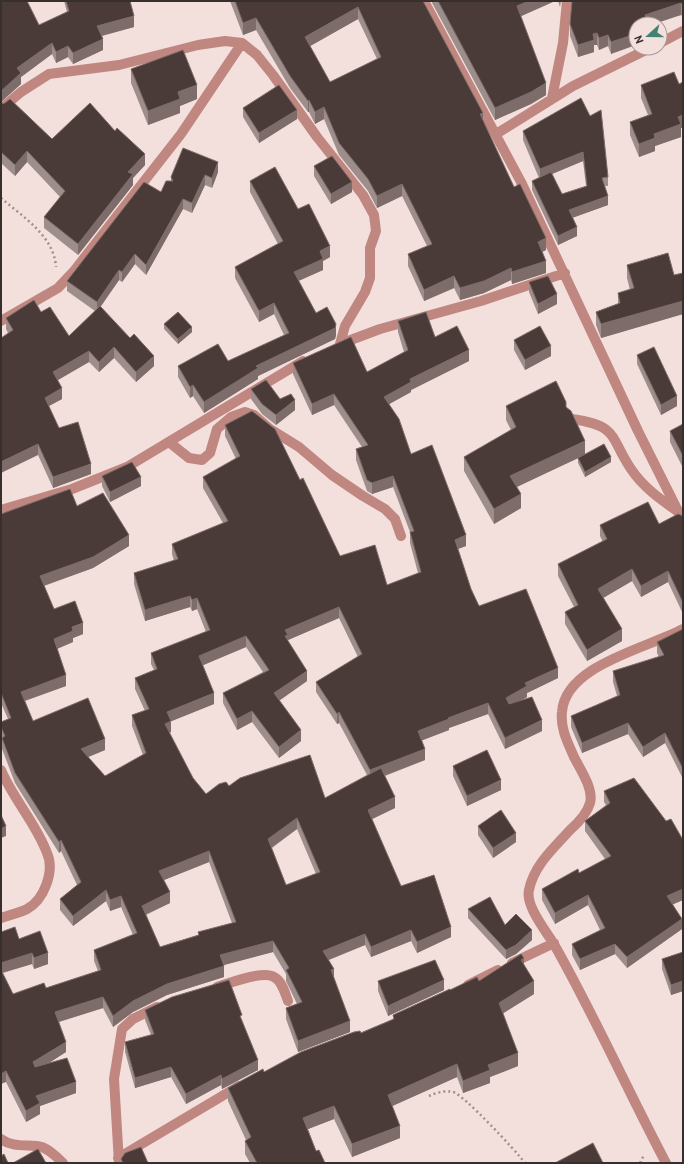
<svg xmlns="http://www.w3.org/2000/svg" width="684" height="1164" font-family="'PT Sans',sans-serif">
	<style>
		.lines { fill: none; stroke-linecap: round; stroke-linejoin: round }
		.path { stroke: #9e908e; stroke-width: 2.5; stroke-dasharray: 2 3; stroke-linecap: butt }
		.minor { stroke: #c08780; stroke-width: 10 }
		.wall { fill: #9e8e8b; fill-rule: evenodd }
		.shaded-wall { fill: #7d6c6a }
		.building { fill: #4a3b39; stroke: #7d6c6a; fill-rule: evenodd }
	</style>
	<rect width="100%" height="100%" fill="#f3e0dd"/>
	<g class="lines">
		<path class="path" d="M 1,198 C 23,217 54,236 56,267
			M 429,1096 C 436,1093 444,1090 453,1092 C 463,1094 516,1151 525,1163
			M 640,1163 L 644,1155"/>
		<path class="minor" d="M 424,1 L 521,182 L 638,431 L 683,521
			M 660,43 L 683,31
			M 552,98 L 563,43 L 567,1
			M 1,109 L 21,92 L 49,74 L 119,65 L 198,45 L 225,41 L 242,43 L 257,55 L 273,75 L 317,137 L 363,195 L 374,215 L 376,231 L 370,248 L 370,278 L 365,292 L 345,326 L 340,344
			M 496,134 L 573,86 L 650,48
			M 1,321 L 58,288 L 74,271 L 181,134 L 242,43
			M 340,344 L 380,329 L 481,301 L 565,273
			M 572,419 C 619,426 609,436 631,469 C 643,487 660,499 677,511
			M 169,442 L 189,458 L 202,460 L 210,453 L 217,429 L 231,417 L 245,412 L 254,415 L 270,429 L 299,447 L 332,475 L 363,496 L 385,509 L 395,519 L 401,536
			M 1,510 L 72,489 L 127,467 L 303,361
			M 1,770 C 13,799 36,823 47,853 C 55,871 44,900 27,909 C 19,913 9,915 1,918
			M 512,963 L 554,943
			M 468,985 L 498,970
			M 217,987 C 230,983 263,970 274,977 C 282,981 285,993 288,1001
			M 1,1139 C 13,1148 29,1144 42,1147 C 50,1150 57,1157 63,1163
			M 118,1158 L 239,1086
			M 119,1163 L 114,1079 L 122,1029 L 133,1019 L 157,1007
			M 666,1163 C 628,1091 595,1017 555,946 C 547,932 525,906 529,890 C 534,865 554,848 570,830 C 578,823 587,814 590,803 C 594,789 580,769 574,757 C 568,743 560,728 562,712 C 565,665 648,648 683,629"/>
	</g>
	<path class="wall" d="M 64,1 L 130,1 L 134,27 L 102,36 L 103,50 L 73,64 L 68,57 L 56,63 L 52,54 L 21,77 L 21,84 L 1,102 L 39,25 L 67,12 Z
		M 230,1 L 327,1 L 328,2 L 423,1 L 483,121 L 514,187 L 546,250 L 542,252 L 546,273 L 512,284 L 511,280 L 484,293 L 460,300 L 454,288 L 424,301 L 408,266 L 408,254 L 427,246 L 402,196 L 377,208 L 368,191 L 339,155 L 324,119 L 315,124 L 309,112 L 308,112 L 290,88 L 256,30 L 243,35 ZM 358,19 L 377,59 L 330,82 L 310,46 Z
		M 431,1 L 555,1 L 521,16 L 546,95 L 531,104 L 495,120 Z
		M 558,1 L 561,1 L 560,7 Z
		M 683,1 L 683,17 L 681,15 L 636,24 L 611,54 L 608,46 L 599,50 L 597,45 L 594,45 L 594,52 L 578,57 L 570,36 L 570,24 Z
		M 131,69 L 197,99 L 180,106 L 180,113 L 148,125 L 131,83 Z
		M 641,85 L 681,128 L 681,137 L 655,146 L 655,151 L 639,157 L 630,135 L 630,122 L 648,115 L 641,98 Z
		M 581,98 L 608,177 L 608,186 L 605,186 L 608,205 L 572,218 L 577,236 L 558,245 L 532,190 L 532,181 L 539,178 L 523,140 L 523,131 ZM 583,161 L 586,186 L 562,194 L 552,174 Z
		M 1,104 L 52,139 L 145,165 L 133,178 L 133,185 L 78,255 L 44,228 L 44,217 L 60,197 L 27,162 L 15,176 L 1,163 Z
		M 243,108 L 297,119 L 259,143 L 243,117 Z
		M 314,166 L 352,192 L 331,204 L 314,176 Z
		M 218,172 L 212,188 L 205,185 L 192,213 L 183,209 L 146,275 L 135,264 L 122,282 L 119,280 L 100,307 L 154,366 L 136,382 L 114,358 L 99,372 L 89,362 L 57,380 L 62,399 L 49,406 L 59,428 L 91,474 L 53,488 L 38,455 L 8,333 L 6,329 L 6,318 L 41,312 L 69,336 L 95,311 L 67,291 L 67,281 L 161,192 L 171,181 L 171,177 Z
		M 250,181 L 298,209 L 330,257 L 323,261 L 323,270 L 298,281 L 316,313 L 336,335 L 335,339 L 258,376 L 258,379 L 204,413 L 193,396 L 190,398 L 178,377 L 178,366 L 228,361 L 284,335 L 274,314 L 259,322 L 235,278 L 235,267 L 278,244 L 250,192 Z
		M 627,265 L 674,275 L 683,273 L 683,314 L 601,338 L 596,325 L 596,312 L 618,304 L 618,293 L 630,290 L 627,278 Z
		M 529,282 L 557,304 L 538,314 L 529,292 Z
		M 398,321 L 435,337 L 469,361 L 411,390 L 411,392 L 389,404 L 411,454 L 466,546 L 458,549 L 471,589 L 479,606 L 558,678 L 527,693 L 527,697 L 522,700 L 542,731 L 505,749 L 488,714 L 449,728 L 449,730 L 422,740 L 425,760 L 385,776 L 395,808 L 372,819 L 401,886 L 451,937 L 417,953 L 411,941 L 371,957 L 365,945 L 329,960 L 350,1032 L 298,1052 L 286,1019 L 286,1008 L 297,1004 L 286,981 L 286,974 L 273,952 L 224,965 L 224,977 L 167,995 L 133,1012 L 113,1027 L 103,1008 L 59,1022 L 66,1052 L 49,1063 L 76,1093 L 40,1106 L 40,1114 L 26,1122 L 6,1082 L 1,932 L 19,939 L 48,964 L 34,969 L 32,964 L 3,973 L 13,994 L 46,988 L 98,971 L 94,961 L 94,950 L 133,935 L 121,907 L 110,911 L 106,901 L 73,926 L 60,910 L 60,899 L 77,885 L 61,851 L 59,853 L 15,783 L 2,749 L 1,722 L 8,719 L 1,703 L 1,514 L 77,506 L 129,546 L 93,568 L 44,586 L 54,609 L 83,634 L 73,638 L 73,642 L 57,649 L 66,686 L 25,701 L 33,721 L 105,750 L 88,757 L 105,776 L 143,755 L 132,726 L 132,715 L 145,711 L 135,689 L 135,678 L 154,670 L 151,664 L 151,653 L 206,632 L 197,609 L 192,611 L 190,607 L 145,621 L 134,584 L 134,573 L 174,561 L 172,554 L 172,544 L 223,523 L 203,488 L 203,477 L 236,459 L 225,436 L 225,425 L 300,480 L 340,556 L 387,585 L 418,573 L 410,543 L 410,532 L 393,487 L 372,494 L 367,491 L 356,460 L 356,449 L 362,447 L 334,405 L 312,415 L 293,374 L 293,363 L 367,372 L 404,352 L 398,332 ZM 339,618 L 358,657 L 316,682 L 316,692 L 337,724 L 339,723 L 367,775 L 325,798 L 229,786 L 206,794 L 193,778 L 169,733 L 171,732 L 171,721 L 214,704 L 202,665 L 246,647 L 263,672 L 223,693 L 223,703 L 237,730 L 252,722 L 279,758 L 301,741 L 279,701 L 307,681 L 288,641 L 288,640 ZM 297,829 L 316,874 L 286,885 L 272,848 ZM 209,862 L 232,923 L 198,932 L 198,935 L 160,947 L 146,915 L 170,903 L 164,880 Z
		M 164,324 L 192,332 L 178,344 L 164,329 Z
		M 514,340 L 551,356 L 525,370 L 514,350 Z
		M 637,355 L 677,406 L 661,415 L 637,364 Z
		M 251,389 L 280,399 L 295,410 L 276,425 L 262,414 L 251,399 Z
		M 506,406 L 566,408 L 585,454 L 611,462 L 585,477 L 578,463 L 578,458 L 579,457 L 517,487 L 521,508 L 494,524 L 464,471 L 464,457 L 511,430 L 506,420 Z
		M 683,424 L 683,468 L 670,442 L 670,431 Z
		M 102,476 L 141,486 L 110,502 L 102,486 Z
		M 683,516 L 683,614 L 668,582 L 641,597 L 632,581 L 603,598 L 622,641 L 587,661 L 565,624 L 565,612 L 574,607 L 558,576 L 558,564 L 603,542 L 600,536 L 600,525 L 659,524 Z
		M 683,629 L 683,779 L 665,743 L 643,757 L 628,734 L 582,753 L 571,727 L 571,716 L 617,696 L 613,682 L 613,671 L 659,657 L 657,653 L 657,642 Z
		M 453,766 L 501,790 L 467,806 L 453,776 Z
		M 604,791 L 666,821 L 683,840 L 683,900 L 673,904 L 682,929 L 627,968 L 615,954 L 580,970 L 572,955 L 572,944 L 600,930 L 588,905 L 555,924 L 542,900 L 542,889 L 579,873 L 605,859 L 585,831 L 585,821 L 606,805 L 604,802 Z
		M 478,826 L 516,842 L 493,858 L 478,835 Z
		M 468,909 L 505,925 L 532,940 L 516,954 L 506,959 L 468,918 Z
		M 683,952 L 683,991 L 671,995 L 662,969 L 662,959 Z
		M 524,965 L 534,994 L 503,1013 L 518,1066 L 490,1077 L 490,1083 L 463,1093 L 457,1077 L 392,1106 L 400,1138 L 352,1157 L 334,1119 L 308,1129 L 316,1151 L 325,1163 L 250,1163 L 245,1154 L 245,1141 L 246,1140 L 228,1101 L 228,1088 L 393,1019 L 393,1015 L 450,990 Z
		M 378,981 L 444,990 L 388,1016 L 378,991 Z
		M 145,1010 L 242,1020 L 258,1070 L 222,1089 L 221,1085 L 186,1104 L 171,1077 L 135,1088 L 125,1052 L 125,1042 L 151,1035 L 145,1020 Z"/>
	<path class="shaded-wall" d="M 529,1 L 555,1 L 517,18 L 517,6 Z
		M 681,3 L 681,15 L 654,24 L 645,24 L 645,15 Z
		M 358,7 L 358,19 L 305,49 L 305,37 Z
		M 134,16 L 134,27 L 97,37 L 97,26 Z
		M 256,18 L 256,30 L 243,35 L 243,23 Z
		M 597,33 L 597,45 L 594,45 L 594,52 L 578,57 L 578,45 L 593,34 Z
		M 636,34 L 636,45 L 611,54 L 611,42 Z
		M 608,35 L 608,46 L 599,50 L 599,38 Z
		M 103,39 L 103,50 L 73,64 L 73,53 Z
		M 52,43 L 52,54 L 21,77 L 21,84 L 1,102 L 1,91 L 17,68 Z
		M 68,46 L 68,57 L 56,63 L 56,52 Z
		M 546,83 L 546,95 L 531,104 L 495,120 L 495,108 Z
		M 197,85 L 197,99 L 180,106 L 180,113 L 148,125 L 148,111 L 178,92 Z
		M 309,100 L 309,112 L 308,112 L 308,101 Z
		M 324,107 L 324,119 L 315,124 L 315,112 Z
		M 297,110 L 297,119 L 259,143 L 259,133 Z
		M 483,113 L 483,125 L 480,114 Z
		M 683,115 L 683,128 L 681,128 L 681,137 L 655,146 L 655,151 L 639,157 L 639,144 L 654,134 L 678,117 Z
		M 27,151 L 27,162 L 15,176 L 15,165 Z
		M 583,152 L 583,161 L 540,179 L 540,169 Z
		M 145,154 L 145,165 L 133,178 L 133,185 L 78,255 L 78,244 L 128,172 Z
		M 218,162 L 218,172 L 212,188 L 212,178 Z
		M 205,175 L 205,185 L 192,213 L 192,203 Z
		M 352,182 L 352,192 L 331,204 L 331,194 Z
		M 402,184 L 402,196 L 377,208 L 377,196 Z
		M 608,196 L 608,205 L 569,219 L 569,210 Z
		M 183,199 L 183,209 L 146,275 L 146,265 Z
		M 577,227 L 577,236 L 558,245 L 558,236 Z
		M 546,238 L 546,250 L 538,254 L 538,242 Z
		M 330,246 L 330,257 L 323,261 L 323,270 L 294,283 L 294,272 L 320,251 Z
		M 135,254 L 135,264 L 122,282 L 122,272 Z
		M 546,261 L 546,273 L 512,284 L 512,272 Z
		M 511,268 L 511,280 L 484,293 L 460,300 L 460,288 Z
		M 119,270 L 119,280 L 97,312 L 97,302 Z
		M 454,276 L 454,288 L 424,301 L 424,290 Z
		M 557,294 L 557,304 L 538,314 L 538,304 Z
		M 683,301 L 683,314 L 601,338 L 601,324 Z
		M 274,303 L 274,314 L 259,322 L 259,311 Z
		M 336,324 L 336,335 L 335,339 L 258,376 L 258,379 L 204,413 L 204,402 L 256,366 Z
		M 192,327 L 192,332 L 178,344 L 178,339 Z
		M 551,346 L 551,356 L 525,370 L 525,360 Z
		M 114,347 L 114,358 L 99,372 L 99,362 Z
		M 469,350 L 469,361 L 411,390 L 411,392 L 384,407 L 384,397 L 410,379 Z
		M 89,351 L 89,362 L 53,383 L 53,372 Z
		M 154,356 L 154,366 L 136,382 L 136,372 Z
		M 193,385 L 193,396 L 190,398 L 190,387 Z
		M 62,388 L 62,399 L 45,408 L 45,398 Z
		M 334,394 L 334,405 L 312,415 L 312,404 Z
		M 677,396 L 677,406 L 661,415 L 661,405 Z
		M 295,400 L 295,410 L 276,425 L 276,415 Z
		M 585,441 L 585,455 L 510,490 L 510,476 Z
		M 38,444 L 38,455 L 1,473 L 1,462 Z
		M 611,457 L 611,462 L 585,477 L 585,472 Z
		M 91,464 L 91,474 L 53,488 L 53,477 Z
		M 393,476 L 393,487 L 372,494 L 372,483 Z
		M 141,477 L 141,486 L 110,502 L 110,492 Z
		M 521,494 L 521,508 L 494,524 L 494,509 Z
		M 129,535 L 129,546 L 93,568 L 40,587 L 40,576 Z
		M 466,535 L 466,546 L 455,550 L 455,540 Z
		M 632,569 L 632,581 L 598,601 L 598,589 Z
		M 668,571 L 668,582 L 641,597 L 641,586 Z
		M 190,596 L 190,607 L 145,621 L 145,610 Z
		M 197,598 L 197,609 L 192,611 L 192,600 Z
		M 339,607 L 339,618 L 288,640 L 288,646 L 285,647 L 285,630 Z
		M 83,623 L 83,634 L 73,638 L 73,642 L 54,650 L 54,639 L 72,627 Z
		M 622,629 L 622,641 L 587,661 L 587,650 Z
		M 246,636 L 246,647 L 199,667 L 199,656 Z
		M 558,668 L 558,678 L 527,693 L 527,697 L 506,709 L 506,698 L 525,683 Z
		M 307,671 L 307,681 L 274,704 L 274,693 Z
		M 66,675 L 66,686 L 21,702 L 21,692 Z
		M 214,693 L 214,704 L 167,723 L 167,712 Z
		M 488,703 L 488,714 L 449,728 L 449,730 L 418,742 L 418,731 L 448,718 Z
		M 252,711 L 252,722 L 237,730 L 237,719 Z
		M 339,712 L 339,723 L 337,724 L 337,714 Z
		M 542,720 L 542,731 L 505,749 L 505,738 Z
		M 171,721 L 171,732 L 165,735 L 165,724 Z
		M 628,723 L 628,734 L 582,753 L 582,743 Z
		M 301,730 L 301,741 L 279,758 L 279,747 Z
		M 665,733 L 665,743 L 643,757 L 643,747 Z
		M 105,739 L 105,750 L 81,760 L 81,749 Z
		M 425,749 L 425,760 L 370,781 L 370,770 Z
		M 501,780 L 501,790 L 467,806 L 467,796 Z
		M 395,797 L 395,808 L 368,821 L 368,810 Z
		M 297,818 L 297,829 L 268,850 L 268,839 Z
		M 6,826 L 6,836 L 1,838 L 1,829 Z
		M 516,833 L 516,842 L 493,858 L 493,848 Z
		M 61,840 L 61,851 L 59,853 L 59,842 Z
		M 209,851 L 209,862 L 159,882 L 159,871 Z
		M 683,889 L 683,900 L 667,907 L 667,896 Z
		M 106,890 L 106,901 L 73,926 L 73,916 Z
		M 170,892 L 170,903 L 142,916 L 142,906 Z
		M 588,895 L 588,905 L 555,924 L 555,913 Z
		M 121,896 L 121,907 L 110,911 L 110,900 Z
		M 682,919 L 682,929 L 627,968 L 627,957 Z
		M 451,927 L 451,937 L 417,953 L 417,942 Z
		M 411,930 L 411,941 L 371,957 L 371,947 Z
		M 532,930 L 532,940 L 516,954 L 506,959 L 506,950 Z
		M 365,934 L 365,945 L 323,962 L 323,951 Z
		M 273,941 L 273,952 L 220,966 L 220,955 Z
		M 615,944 L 615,954 L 580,970 L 580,959 Z
		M 32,953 L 32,964 L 1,973 L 1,963 Z
		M 48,953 L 48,964 L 34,969 L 34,958 Z
		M 524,958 L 524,971 L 521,960 Z
		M 224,966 L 224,977 L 167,995 L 133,1012 L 113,1027 L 113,1016 L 133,1001 L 167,984 Z
		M 334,969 L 334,979 L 331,970 Z
		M 444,980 L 444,990 L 388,1016 L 388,1006 Z
		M 534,981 L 534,994 L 499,1016 L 499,1003 Z
		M 683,981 L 683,991 L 671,995 L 671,985 Z
		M 103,997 L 103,1008 L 55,1023 L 55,1012 Z
		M 350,1021 L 350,1032 L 298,1052 L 298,1041 Z
		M 66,1042 L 66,1052 L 33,1073 L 33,1062 Z
		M 518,1053 L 518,1066 L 490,1077 L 490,1083 L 463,1093 L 463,1081 L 488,1065 Z
		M 258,1060 L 258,1070 L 222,1089 L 222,1079 Z
		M 457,1064 L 457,1077 L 388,1108 L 388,1095 Z
		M 171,1067 L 171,1077 L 135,1088 L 135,1078 Z
		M 6,1071 L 6,1082 L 1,1084 L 1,1074 Z
		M 221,1075 L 221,1085 L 186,1104 L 186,1094 Z
		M 76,1082 L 76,1093 L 40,1106 L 40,1114 L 26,1122 L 26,1111 L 36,1096 Z
		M 334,1106 L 334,1119 L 303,1131 L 303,1118 Z
		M 400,1126 L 400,1138 L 352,1157 L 352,1144 Z"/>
	<path class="building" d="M 1,1 L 27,1 L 39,25 L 69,11 L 66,1 L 130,1 L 134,16 L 97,26 L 103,39 L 73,53 L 68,46 L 56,52 L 52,43 L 17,68 L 21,73 L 1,91 Z
		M 235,1 L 327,1 L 328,2 L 329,1 L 423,1 L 483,113 L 480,114 L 514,187 L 520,184 L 546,238 L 538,242 L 546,261 L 512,272 L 511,268 L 484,281 L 460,288 L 454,276 L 424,290 L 408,254 L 432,244 L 402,184 L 377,196 L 368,179 L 339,143 L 324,107 L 315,112 L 309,100 L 308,101 L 290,76 L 256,18 L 243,23 ZM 358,7 L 381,57 L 330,82 L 305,37 Z
		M 438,1 L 529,1 L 517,6 L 546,83 L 531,92 L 495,108 Z
		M 572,1 L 683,1 L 683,5 L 681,3 L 645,15 L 648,24 L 636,24 L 636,34 L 611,42 L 608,35 L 599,38 L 597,33 L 593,34 L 594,40 L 578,45 L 570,24 Z
		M 183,50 L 197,85 L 178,92 L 180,99 L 148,111 L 131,69 Z
		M 674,72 L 679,84 L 683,82 L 683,115 L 678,117 L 681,124 L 654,134 L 655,138 L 639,144 L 630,122 L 652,114 L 641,85 Z
		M 279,85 L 297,110 L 259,133 L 243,108 Z
		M 581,98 L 590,116 L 601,110 L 608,177 L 602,178 L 608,196 L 569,210 L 577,227 L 558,236 L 532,181 L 551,172 L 562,194 L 587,186 L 583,152 L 540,169 L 523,131 Z
		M 10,99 L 52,139 L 90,103 L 115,131 L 117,128 L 145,154 L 128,172 L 133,174 L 78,244 L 44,217 L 65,191 L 27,151 L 15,165 L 1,152 L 1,104 L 5,103 Z
		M 183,148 L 218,162 L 212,178 L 205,175 L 192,203 L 183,199 L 146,265 L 135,254 L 122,272 L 119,270 L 97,302 L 67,281 L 144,182 L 161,192 L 166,181 L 173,181 L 171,177 Z
		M 332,156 L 352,182 L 331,194 L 314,166 Z
		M 275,167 L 298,209 L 309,204 L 330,246 L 320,251 L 323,259 L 294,272 L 316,313 L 327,307 L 336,324 L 335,328 L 256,366 L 258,368 L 204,402 L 193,385 L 190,387 L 178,366 L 218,344 L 228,361 L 289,333 L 274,303 L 259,311 L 235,267 L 283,241 L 250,181 Z
		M 668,253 L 674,275 L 683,273 L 683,301 L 601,324 L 596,312 L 620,303 L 618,293 L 634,288 L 627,265 Z
		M 548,276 L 557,294 L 538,304 L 529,282 Z
		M 34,300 L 41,312 L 50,307 L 69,336 L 100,306 L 130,338 L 134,334 L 154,356 L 136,372 L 114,347 L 99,362 L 89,351 L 53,372 L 62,388 L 45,398 L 59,428 L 78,422 L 91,464 L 53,477 L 38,444 L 1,462 L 1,338 L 13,330 L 6,318 Z
		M 178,312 L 192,327 L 178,339 L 164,324 Z
		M 426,312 L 435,337 L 457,326 L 469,350 L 410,379 L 411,382 L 384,397 L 399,419 L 411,454 L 432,445 L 466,535 L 455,540 L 471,589 L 479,606 L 526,589 L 558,668 L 525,683 L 527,686 L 506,698 L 509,704 L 532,697 L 542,720 L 505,738 L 488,703 L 448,718 L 449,719 L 418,731 L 425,749 L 370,770 L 339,712 L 337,714 L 316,682 L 362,654 L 339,607 L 285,630 L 288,635 L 285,636 L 307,671 L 274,693 L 301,730 L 279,747 L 252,711 L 237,719 L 223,693 L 269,670 L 246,636 L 199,656 L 214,693 L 167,712 L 171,721 L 165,724 L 193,778 L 206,794 L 219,784 L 226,782 L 229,786 L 240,778 L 310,755 L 325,798 L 381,768 L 395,797 L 368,810 L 401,886 L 434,875 L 451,927 L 417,942 L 411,930 L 371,947 L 365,934 L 323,951 L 334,969 L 331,970 L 350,1021 L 298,1041 L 286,1008 L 302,1002 L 286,970 L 289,968 L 273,941 L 220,955 L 224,966 L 167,984 L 133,1001 L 113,1016 L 103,997 L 55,1012 L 66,1042 L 33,1062 L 35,1067 L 67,1058 L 76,1082 L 36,1096 L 40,1103 L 26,1111 L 6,1071 L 1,1074 L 1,970 L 13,994 L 44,983 L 46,988 L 101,970 L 94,950 L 137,933 L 121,896 L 110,900 L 106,890 L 73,916 L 60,899 L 81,882 L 61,840 L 59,842 L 15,773 L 2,738 L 5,736 L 1,727 L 1,722 L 11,718 L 1,693 L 1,514 L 70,489 L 77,506 L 103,493 L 129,535 L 93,557 L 40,576 L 54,609 L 75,601 L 83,623 L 72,627 L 73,631 L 54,639 L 66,675 L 21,692 L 33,721 L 88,698 L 105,739 L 81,749 L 105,776 L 146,753 L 132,715 L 149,709 L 135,678 L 157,669 L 151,653 L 210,630 L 197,598 L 192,600 L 190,596 L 145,610 L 134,573 L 178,559 L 172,544 L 228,521 L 203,477 L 240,456 L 225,425 L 252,411 L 275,429 L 300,480 L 303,478 L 340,556 L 375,545 L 387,585 L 421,572 L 410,532 L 414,531 L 393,476 L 372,483 L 367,480 L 356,449 L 368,445 L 334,394 L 312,404 L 293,363 L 351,337 L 367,372 L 408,350 L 398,321 ZM 297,818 L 320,872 L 286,885 L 268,839 ZM 209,851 L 236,922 L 198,932 L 199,935 L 160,947 L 142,906 L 170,892 L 159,871 Z
		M 540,326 L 551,346 L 525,360 L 514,340 Z
		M 654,347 L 677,396 L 661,405 L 637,355 Z
		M 266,380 L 280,399 L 291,394 L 295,400 L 276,415 L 262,404 L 251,389 Z
		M 556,381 L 566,402 L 566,407 L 571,411 L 585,441 L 510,476 L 521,494 L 494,509 L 464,457 L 516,427 L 506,406 Z
		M 683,424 L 683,456 L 670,431 Z
		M 604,444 L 611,457 L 585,472 L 578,458 Z
		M 132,462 L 141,477 L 110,492 L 102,476 Z
		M 648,502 L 659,524 L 678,514 L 683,516 L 683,603 L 668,571 L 641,586 L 632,569 L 598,589 L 622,629 L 587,650 L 565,612 L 578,605 L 558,564 L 607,539 L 600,525 Z
		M 683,629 L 683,681 L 682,681 L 683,682 L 683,769 L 665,733 L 643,747 L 628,723 L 582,743 L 571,716 L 620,695 L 613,671 L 664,655 L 657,642 Z
		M 487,750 L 501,780 L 467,796 L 453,766 Z
		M 634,778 L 666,821 L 671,819 L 683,840 L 683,889 L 667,896 L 682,919 L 627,957 L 615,944 L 580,959 L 572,944 L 605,928 L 588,895 L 555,913 L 542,889 L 578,869 L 579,873 L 611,856 L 585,821 L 610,803 L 604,791 Z
		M 501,810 L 516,833 L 493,848 L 478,826 Z
		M 1,815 L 6,826 L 1,829 Z
		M 490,897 L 505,925 L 516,914 L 532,930 L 516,945 L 506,950 L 468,909 Z
		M 15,927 L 19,939 L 40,931 L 48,953 L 34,958 L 32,953 L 1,963 L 1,932 Z
		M 683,952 L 683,981 L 671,985 L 662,959 Z
		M 521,954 L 524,958 L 521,960 L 534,981 L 499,1003 L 518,1053 L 488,1065 L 490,1070 L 463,1081 L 457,1064 L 388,1095 L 400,1126 L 352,1144 L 334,1106 L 303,1118 L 316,1151 L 319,1150 L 325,1163 L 257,1163 L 245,1141 L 251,1137 L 228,1088 L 263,1069 L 264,1072 L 301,1052 L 354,1032 L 360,1031 L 361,1033 L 394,1019 L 393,1015 L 450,989 L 450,990 L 477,977 L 479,981 Z
		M 435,960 L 444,980 L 388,1006 L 378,981 Z
		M 229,980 L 242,1015 L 240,1016 L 258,1060 L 222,1079 L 221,1075 L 186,1094 L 171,1067 L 135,1078 L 125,1042 L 154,1034 L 145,1010 L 172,997 Z
		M 593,1143 L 603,1163 L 555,1163 Z
		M 141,1147 L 148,1163 L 123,1163 L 121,1159 L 125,1153 Z
		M 38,1149 L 46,1163 L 13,1163 Z
		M 4,1154 L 8,1163 L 1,1163 L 1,1156 Z"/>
	<rect width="684" height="1164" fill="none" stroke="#372f2e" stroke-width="4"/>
	<g transform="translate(648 36) rotate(249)"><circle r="19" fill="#f3e0dd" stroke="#a89997"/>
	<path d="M0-3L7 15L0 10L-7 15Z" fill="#408274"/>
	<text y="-6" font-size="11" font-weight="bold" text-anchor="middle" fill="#372f2e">N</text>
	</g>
</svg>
